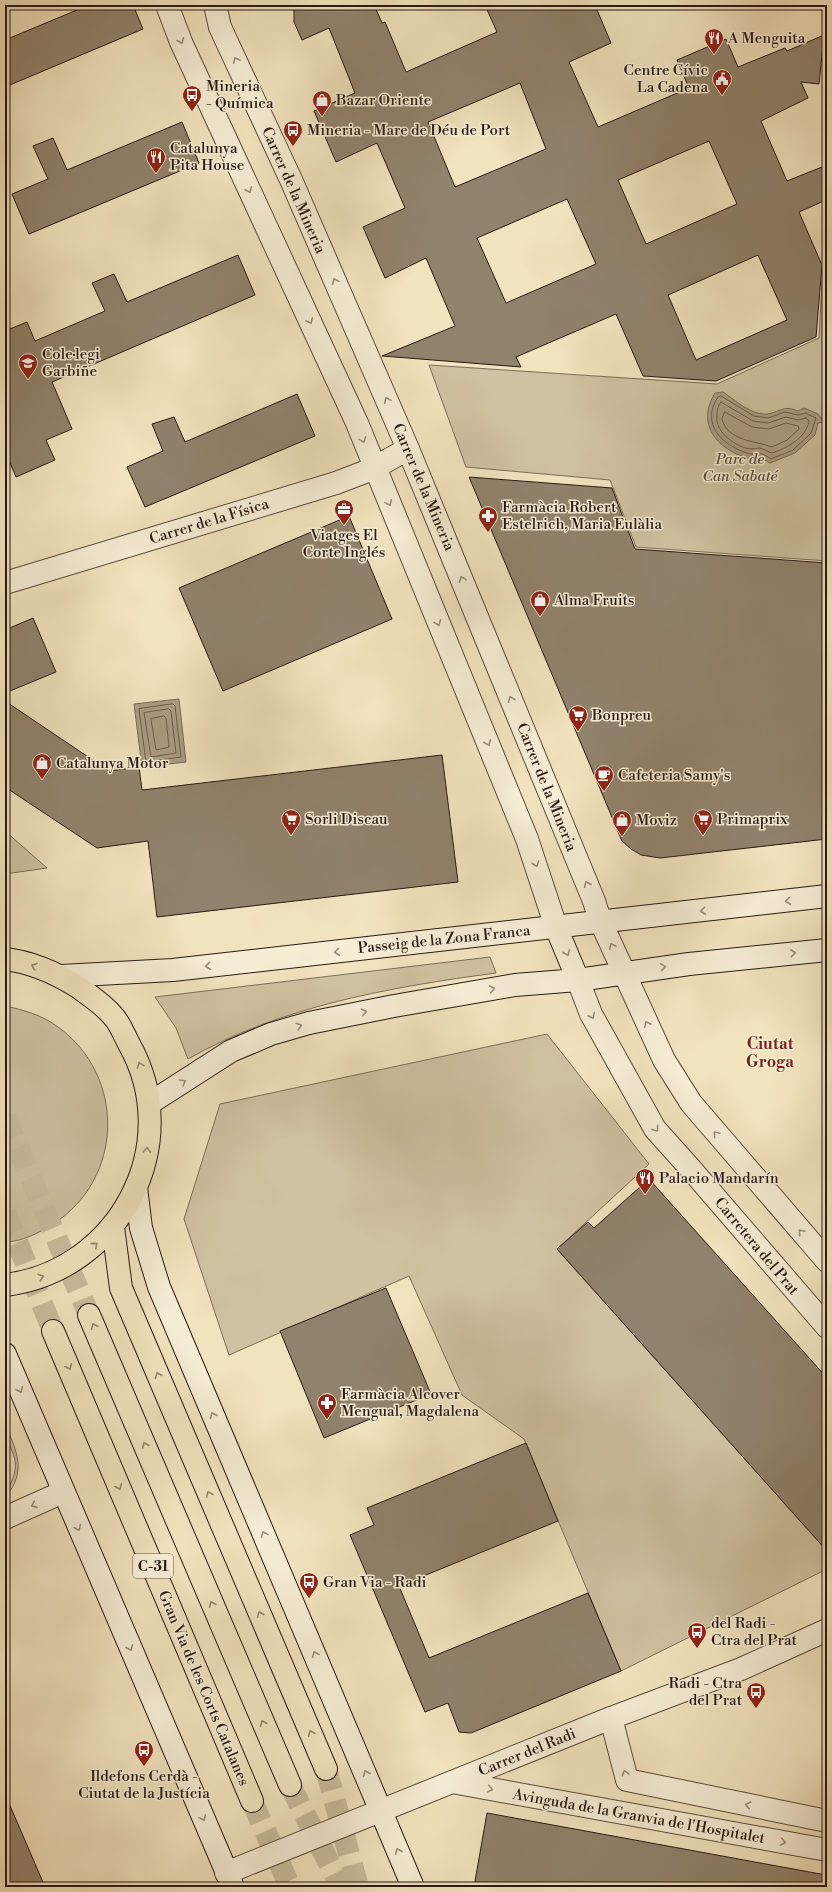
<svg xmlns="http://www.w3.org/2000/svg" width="832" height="1892" font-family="'Libre Bodoni',serif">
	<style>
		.green { fill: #cfc1a1; stroke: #7c6d5a }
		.water { fill: #ad9e84; stroke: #786957 }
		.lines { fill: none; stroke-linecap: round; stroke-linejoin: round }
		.shore { stroke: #6b5c4c; stroke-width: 1 }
		.building { fill: #91826c; stroke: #291914; fill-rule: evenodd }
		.trunk-tunnel { stroke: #c9bb9c; stroke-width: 22; stroke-dasharray: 22 11; stroke-linecap: butt }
		.minor-casing { stroke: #5b4c3e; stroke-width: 24 }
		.tertiary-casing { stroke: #5b4c3e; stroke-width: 24 }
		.secondary-casing { stroke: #291914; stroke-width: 24 }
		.primary-casing { stroke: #291914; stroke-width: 24 }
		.trunk-casing { stroke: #291914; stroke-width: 24 }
		.minor { stroke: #f6edd5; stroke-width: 22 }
		.tertiary { stroke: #f6edd5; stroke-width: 22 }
		.secondary { stroke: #f6edd5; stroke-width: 22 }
		.primary { stroke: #f1e3be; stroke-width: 22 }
		.trunk { stroke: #f1e3be; stroke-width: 22 }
		.oneway { stroke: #9a8e7e }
		.oneway2 { stroke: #978872 }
		.labels { text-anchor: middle; stroke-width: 3; stroke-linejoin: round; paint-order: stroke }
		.shield { fill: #f6edd5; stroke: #66594e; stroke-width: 1 }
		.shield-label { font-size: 14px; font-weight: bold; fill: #291914 }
		.poi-label { font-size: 15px; fill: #291914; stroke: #f6edd5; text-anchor: start }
		.street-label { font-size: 15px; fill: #291914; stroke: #f6edd5 }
		.park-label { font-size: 15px; font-style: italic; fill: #5b4b3e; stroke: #f6edd5 }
		.neighbourhood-label { font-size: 16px; font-weight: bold; fill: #7a1f14; stroke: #f6edd5 }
	</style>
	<rect width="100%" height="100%" fill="#f1e3be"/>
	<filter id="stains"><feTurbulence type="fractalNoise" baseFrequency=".005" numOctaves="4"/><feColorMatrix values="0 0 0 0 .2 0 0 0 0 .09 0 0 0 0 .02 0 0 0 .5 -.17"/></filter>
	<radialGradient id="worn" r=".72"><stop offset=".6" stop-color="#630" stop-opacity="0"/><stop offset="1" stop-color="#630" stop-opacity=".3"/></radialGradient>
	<path class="green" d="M 827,188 L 827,561 L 636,547 L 610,480 L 466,467 L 429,365 L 717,384 L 819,338 Z
		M 5,831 L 47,868 L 5,874 Z
		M 490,957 L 496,973 C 391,987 281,1006 188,1059 L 176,1028 L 155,997 Z
		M 5,1006 C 24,1010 42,1015 58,1027 C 126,1076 124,1179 53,1224 C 39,1233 21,1242 5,1242 Z
		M 547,1034 L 649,1164 L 557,1249 L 827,1551 L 827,1569 L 621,1671 L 524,1439 L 462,1395 L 409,1276 L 229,1355 L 184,1219 L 220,1104 Z
		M 5,1424 C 15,1447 26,1468 10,1491 L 7,1490 C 27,1457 5,1451 5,1424 Z"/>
	<path class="water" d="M 723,392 C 735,400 752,416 768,414 C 782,411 783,405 798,411 L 804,408 L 818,414 L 824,422 L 818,423 L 815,435 L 795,453 L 770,463 C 767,462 763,458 759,457 C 755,456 751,459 747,458 C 716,448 696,424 715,393 Z
		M 179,699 L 186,762 L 142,767 L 134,704 Z"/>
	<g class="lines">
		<path class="shore" d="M 721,396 L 754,416 L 768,418 L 785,412 L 798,415 L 805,413 L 816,418 L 811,433 L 793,450 L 771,459 C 768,457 764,454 760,453 C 756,453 752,455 747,453 C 722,445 700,424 718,397 Z
			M 721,402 L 753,421 L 768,423 L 786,417 L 798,420 L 806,418 L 809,421 C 806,438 787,448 772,453 C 768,452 764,449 760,448 C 757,448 754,449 751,449 C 737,448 715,432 717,417 C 717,412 717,406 721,402 Z
			M 725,412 L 752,427 L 769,429 L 786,423 L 798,426 L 799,429 L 787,440 L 772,447 C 756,441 727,441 722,419 Z
			M 173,704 L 175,706 L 181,757 L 146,762 L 139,709 Z
			M 169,709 L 171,711 L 176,753 L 151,757 L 144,713 Z
			M 164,716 L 166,718 L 169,747 L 156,750 L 151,719 Z"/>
	</g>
	<path class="building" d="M 89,5 L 133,5 L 143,29 L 5,87 L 5,40 Z
		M 294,5 L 380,5 L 375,7 L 382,23 L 385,22 L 406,72 L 497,32 L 485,5 L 595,5 L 611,43 L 569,62 L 598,127 L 689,88 L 677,60 L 726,39 L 738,67 L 785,48 L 787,51 L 824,35 L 819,84 L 801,82 L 808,98 L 761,121 L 787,181 L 827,165 L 826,200 L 799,212 L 822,265 L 816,337 L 716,381 L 643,376 L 616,314 L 516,357 L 521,367 L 382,356 L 455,326 L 426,258 L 385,278 L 363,227 L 405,208 L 377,143 L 336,162 L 314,111 L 355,93 L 329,28 L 302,40 L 294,22 ZM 520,83 L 546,149 L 455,187 L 428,122 ZM 709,141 L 737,204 L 646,244 L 618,180 ZM 567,199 L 596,264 L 506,303 L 477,238 ZM 758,255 L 787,320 L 696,360 L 668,295 Z
		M 182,122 L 199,163 L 29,234 L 12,194 L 48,179 L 33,146 L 53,138 L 67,170 Z
		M 238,255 L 255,295 L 52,382 L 72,429 L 46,440 L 55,460 L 16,477 L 5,451 L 5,331 L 27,322 L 35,341 L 105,311 L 92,283 L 114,274 L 127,302 Z
		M 297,394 L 315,436 L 145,507 L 127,467 L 163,451 L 152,424 L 174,417 L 185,442 Z
		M 469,477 L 612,488 L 635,549 L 827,563 L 827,839 L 660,858 L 641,855 L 631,849 L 622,841 Z
		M 349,516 L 392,619 L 223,691 L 179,588 Z
		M 33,618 L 56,672 L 5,693 L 5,630 Z
		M 5,701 L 109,771 L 139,767 L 142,790 L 442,755 L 458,882 L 157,917 L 148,841 L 97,848 L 5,787 Z
		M 649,1179 L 827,1378 L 827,1551 L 557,1249 L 588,1222 L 594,1228 Z
		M 386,1288 L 431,1394 L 324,1438 L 280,1331 Z
		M 526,1443 L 558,1521 L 399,1586 L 429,1658 L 588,1593 L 621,1671 L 471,1733 L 459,1732 L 448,1703 L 425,1712 L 350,1535 L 374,1525 L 367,1508 Z
		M 5,1794 L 30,1852 L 45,1887 L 5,1887 Z
		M 487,1813 L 826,1875 L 825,1887 L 474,1887 Z"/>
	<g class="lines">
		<path class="trunk-tunnel" d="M 5,1117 L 89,1315
			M 5,1212 L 53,1331
			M 326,1769 L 358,1887
			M 290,1785 L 341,1887
			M 252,1801 L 290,1887"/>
		<g class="minor-casing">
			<path id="minor" d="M 5,583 L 336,483 L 370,470 L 408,449
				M 578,980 L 591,1014 L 655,1129 L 690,1168 L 827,1327
				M 5,1518 L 63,1492
				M 611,1718 L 627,1780 L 827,1821
				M 452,1782 L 827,1850
				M 226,1873 L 611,1718 L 741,1669 L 827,1630"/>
		</g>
		<g class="tertiary-casing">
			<path id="tertiary" d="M 167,5 L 181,42 L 357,423 L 527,839 L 556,927
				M 215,5 L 220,27 L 292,182 L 408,449 L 594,901 L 600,920 L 664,1060 L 691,1103 L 827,1261"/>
		</g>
		<g class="secondary-casing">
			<path id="secondary" d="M 556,927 L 578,980
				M 61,976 L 173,970 L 827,896
				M 150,1103 L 231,1051 L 271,1034 L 309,1023 L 394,1006 L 515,985 L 578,980 L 689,964 L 827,950
				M 136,1187 L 141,1228 L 159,1287 L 413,1887
				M 5,1354 L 233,1887"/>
		</g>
		<g class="primary-casing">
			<path id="primary" d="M 5,959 C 31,962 56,973 78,987 C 90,996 103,1004 113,1016 C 120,1023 124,1035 129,1044 C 186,1145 119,1271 5,1285"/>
		</g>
		<g class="trunk-casing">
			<path id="trunk" d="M 113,1227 L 121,1288 L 326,1769
				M 89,1315 L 290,1785
				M 53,1331 L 252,1801"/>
		</g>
		<use href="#minor" class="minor"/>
		<use href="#tertiary" class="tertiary"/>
		<use href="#secondary" class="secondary"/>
		<use href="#primary" class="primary"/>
		<use href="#trunk" class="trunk"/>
	</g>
	<defs><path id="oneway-chevron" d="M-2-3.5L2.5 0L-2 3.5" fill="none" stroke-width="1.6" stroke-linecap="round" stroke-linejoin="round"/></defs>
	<g class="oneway">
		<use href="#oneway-chevron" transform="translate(181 41) rotate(67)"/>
		<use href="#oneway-chevron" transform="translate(236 60) rotate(-115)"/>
		<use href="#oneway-chevron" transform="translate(249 190) rotate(65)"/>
		<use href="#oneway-chevron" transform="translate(335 281) rotate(-114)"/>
		<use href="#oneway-chevron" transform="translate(310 321) rotate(65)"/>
		<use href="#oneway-chevron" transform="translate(387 400) rotate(-114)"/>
		<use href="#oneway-chevron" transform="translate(363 440) rotate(69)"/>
		<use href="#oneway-chevron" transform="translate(389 503) rotate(66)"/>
		<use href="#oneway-chevron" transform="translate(462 579) rotate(-112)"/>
		<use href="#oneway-chevron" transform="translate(438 623) rotate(68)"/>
		<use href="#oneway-chevron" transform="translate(511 699) rotate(-112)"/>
		<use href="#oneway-chevron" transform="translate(488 743) rotate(68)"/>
		<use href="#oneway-chevron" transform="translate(536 864) rotate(71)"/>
		<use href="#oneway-chevron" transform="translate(587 884) rotate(-112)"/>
		<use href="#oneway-chevron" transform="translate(788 901) rotate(173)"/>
		<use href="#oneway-chevron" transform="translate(703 911) rotate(173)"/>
		<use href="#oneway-chevron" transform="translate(612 946) rotate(-115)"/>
		<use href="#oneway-chevron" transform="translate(337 952) rotate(174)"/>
		<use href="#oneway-chevron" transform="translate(567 953) rotate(68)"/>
		<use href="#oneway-chevron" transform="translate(793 953) rotate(-6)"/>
		<use href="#oneway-chevron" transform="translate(208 966) rotate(174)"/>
		<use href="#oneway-chevron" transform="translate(663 967) rotate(-8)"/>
		<use href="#oneway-chevron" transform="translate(492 989) rotate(-10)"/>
		<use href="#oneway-chevron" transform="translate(364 1012) rotate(-12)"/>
		<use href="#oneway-chevron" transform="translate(592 1016) rotate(63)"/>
		<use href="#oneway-chevron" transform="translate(647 1024) rotate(-116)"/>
		<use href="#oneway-chevron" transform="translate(299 1026) rotate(-17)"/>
		<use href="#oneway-chevron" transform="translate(183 1082) rotate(-31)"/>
		<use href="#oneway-chevron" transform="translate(656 1129) rotate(54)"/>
		<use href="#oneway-chevron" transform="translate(716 1134) rotate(-130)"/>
		<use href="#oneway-chevron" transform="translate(801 1232) rotate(-131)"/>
		<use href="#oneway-chevron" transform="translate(20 1390) rotate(67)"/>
		<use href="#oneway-chevron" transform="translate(213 1415) rotate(-113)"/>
		<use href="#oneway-chevron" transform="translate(34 1505) rotate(156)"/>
		<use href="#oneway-chevron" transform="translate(78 1528) rotate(67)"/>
		<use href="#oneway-chevron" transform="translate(264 1534) rotate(-113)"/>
		<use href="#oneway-chevron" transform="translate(130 1648) rotate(67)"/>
		<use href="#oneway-chevron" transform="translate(315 1654) rotate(-113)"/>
		<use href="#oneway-chevron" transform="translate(366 1773) rotate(-113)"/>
		<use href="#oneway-chevron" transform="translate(625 1773) rotate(-106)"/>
		<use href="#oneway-chevron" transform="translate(490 1789) rotate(10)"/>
		<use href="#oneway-chevron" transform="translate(748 1805) rotate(-168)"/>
		<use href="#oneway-chevron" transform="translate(203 1818) rotate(66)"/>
		<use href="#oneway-chevron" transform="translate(783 1842) rotate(10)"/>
		<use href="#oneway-chevron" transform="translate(398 1851) rotate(-113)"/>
	</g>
	<g class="oneway2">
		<use href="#oneway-chevron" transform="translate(34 966) rotate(-160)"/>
		<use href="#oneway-chevron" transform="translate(140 1065) rotate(-110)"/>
		<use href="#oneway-chevron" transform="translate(147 1150) rotate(-87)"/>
		<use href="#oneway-chevron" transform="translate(95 1245) rotate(-41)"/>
		<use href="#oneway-chevron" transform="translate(41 1277) rotate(-17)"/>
		<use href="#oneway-chevron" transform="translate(94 1326) rotate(-113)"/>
		<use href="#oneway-chevron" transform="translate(69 1367) rotate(67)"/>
		<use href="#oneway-chevron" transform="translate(158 1375) rotate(-113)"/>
		<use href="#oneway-chevron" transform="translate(145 1445) rotate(-113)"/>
		<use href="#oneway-chevron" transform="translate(119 1487) rotate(67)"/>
		<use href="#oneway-chevron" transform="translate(209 1494) rotate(-113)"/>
		<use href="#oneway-chevron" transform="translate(212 1604) rotate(-113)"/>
		<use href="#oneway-chevron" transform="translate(260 1614) rotate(-113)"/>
		<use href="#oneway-chevron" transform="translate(263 1723) rotate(-113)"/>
		<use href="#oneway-chevron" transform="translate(311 1733) rotate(-113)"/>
	</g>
	<defs>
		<g id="restaurant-pin" transform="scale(1)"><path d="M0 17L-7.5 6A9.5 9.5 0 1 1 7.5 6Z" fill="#8f2418" stroke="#f6edd5"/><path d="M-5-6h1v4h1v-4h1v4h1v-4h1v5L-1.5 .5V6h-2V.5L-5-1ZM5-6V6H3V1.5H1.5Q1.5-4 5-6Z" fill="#fff"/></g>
		<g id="civic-pin" transform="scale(1)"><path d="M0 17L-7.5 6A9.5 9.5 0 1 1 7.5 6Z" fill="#8f2418" stroke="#f6edd5"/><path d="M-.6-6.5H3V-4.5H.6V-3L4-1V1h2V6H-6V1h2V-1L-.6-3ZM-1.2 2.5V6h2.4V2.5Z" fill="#fff"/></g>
		<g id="bus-pin" transform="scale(1)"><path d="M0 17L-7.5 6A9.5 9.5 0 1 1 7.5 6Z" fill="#8f2418" stroke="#f6edd5"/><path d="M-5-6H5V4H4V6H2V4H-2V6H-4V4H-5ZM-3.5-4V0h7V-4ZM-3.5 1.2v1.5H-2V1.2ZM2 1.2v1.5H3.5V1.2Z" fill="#fff"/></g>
		<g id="shop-pin" transform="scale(1)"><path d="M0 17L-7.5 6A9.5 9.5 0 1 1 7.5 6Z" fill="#8f2418" stroke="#f6edd5"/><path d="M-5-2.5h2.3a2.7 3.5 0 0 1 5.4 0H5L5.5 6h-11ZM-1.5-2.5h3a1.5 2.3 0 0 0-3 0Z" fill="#fff"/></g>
		<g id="school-pin" transform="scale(1)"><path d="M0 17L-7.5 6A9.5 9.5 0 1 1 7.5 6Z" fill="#8f2418" stroke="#f6edd5"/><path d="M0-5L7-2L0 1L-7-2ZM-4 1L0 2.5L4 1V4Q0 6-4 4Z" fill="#fff"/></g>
		<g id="office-pin" transform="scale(1)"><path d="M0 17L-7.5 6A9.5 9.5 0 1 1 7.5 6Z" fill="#8f2418" stroke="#f6edd5"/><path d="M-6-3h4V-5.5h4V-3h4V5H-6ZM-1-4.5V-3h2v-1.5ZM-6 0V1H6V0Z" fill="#fff"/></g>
		<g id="pharmacy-pin" transform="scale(1)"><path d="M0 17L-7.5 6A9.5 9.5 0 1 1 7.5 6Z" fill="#8f2418" stroke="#f6edd5"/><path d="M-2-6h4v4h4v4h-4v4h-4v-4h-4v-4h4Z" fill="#fff"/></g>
		<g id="supermarket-pin" transform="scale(1)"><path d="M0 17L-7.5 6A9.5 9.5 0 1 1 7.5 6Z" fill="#8f2418" stroke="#f6edd5"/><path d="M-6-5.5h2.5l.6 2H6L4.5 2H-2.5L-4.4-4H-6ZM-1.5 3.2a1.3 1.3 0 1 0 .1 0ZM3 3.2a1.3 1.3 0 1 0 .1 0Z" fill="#fff"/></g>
		<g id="cafe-pin" transform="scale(1)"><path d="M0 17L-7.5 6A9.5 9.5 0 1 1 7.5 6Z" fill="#8f2418" stroke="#f6edd5"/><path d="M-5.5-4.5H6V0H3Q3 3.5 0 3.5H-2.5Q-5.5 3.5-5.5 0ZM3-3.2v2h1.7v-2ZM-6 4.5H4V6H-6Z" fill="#fff"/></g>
	</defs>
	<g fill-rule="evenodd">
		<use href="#restaurant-pin" x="714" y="38"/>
		<use href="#civic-pin" x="722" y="79"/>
		<use href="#bus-pin" x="192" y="95"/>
		<use href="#shop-pin" x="322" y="100"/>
		<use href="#bus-pin" x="293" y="130"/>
		<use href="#restaurant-pin" x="156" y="157"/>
		<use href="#school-pin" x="28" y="363"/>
		<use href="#office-pin" x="344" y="509"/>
		<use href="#pharmacy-pin" x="488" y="516"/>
		<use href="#shop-pin" x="540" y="600"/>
		<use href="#supermarket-pin" x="578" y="715"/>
		<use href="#shop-pin" x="42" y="763"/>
		<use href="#cafe-pin" x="604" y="775"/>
		<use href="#supermarket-pin" x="291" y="819"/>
		<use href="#supermarket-pin" x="703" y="819"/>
		<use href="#shop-pin" x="622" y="820"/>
		<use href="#restaurant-pin" x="645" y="1178"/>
		<use href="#pharmacy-pin" x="327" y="1403"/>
		<use href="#bus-pin" x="309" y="1582"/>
		<use href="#bus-pin" x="697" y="1632"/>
		<use href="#bus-pin" x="756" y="1692"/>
		<use href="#bus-pin" x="144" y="1750"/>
	</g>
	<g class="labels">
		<rect class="shield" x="133" y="1554" width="40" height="24" rx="3"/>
		<g class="shield-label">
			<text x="153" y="1571">C-31</text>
		</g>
		<g class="poi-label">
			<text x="728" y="43">A Menguita</text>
			<text x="708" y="75" text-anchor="end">Centre Cívic<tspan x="708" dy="17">La Cadena</tspan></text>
			<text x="206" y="91">Mineria<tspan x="206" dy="17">- Química</tspan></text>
			<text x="336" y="105">Bazar Oriente</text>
			<text x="307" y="135">Mineria - Mare de Déu de Port</text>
			<text x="170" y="153">Catalunya<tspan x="170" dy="17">Pita House</tspan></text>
			<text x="42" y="359">Cole·legi<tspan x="42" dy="17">Garbiñe</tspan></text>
			<text x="502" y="512">Farmàcia Robert<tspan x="502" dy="17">Estelrich, Maria Eulàlia</tspan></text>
			<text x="344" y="540" text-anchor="middle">Viatges El<tspan x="344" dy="17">Corte Inglés</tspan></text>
			<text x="554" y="605">Alma Fruits</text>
			<text x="592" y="720">Bonpreu</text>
			<text x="56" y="768">Catalunya Motor</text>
			<text x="618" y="780">Cafeteria Samy's</text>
			<text x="305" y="824">Sorli Discau</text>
			<text x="717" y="824">Primaprix</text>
			<text x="636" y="825">Moviz</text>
			<text x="659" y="1183">Palacio Mandarín</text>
			<text x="341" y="1399">Farmàcia Alcover<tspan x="341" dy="17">Mengual, Magdalena</tspan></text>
			<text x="323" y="1587">Gran Via - Radi</text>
			<text x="711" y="1628">del Radi -<tspan x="711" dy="17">Ctra del Prat</tspan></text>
			<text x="742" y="1688" text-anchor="end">Radi - Ctra<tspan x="742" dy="17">del Prat</tspan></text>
			<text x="144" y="1781" text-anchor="middle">Ildefons Cerdà -<tspan x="144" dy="17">Ciutat de la Justícia</tspan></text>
		</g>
		<g class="street-label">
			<text transform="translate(294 190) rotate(66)" y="5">Carrer de la Mineria</text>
			<text transform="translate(424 487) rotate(67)" y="5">Carrer de la Mineria</text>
			<text transform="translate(209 521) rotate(-17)" y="5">Carrer de la Física</text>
			<text transform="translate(547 787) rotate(68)" y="5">Carrer de la Mineria</text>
			<text transform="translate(444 939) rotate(-6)" y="5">Passeig de la Zona Franca</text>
			<text transform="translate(757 1246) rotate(50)" y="5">Carretera del Prat</text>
			<text transform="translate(204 1688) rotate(67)" y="5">Gran Via de les Corts Catalanes</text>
			<text transform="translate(527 1752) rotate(-22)" y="5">Carrer del Radi</text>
			<text transform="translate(639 1816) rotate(10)" y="5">Avinguda de la Granvia de l'Hospitalet</text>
		</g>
		<g class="park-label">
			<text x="740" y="464">Parc de<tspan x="740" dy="17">Can Sabaté</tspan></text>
		</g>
		<g class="neighbourhood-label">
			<text x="770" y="1049">Ciutat<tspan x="770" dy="18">Groga</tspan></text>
		</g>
	</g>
	<rect width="832" height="1892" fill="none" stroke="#f1e3be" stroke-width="20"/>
	<rect x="6" y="6" width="820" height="1880" fill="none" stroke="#291914" stroke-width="2"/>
	<rect x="10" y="10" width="812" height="1872" fill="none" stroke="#291914"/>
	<rect width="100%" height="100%" filter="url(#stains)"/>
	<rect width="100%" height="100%" fill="url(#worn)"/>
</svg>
